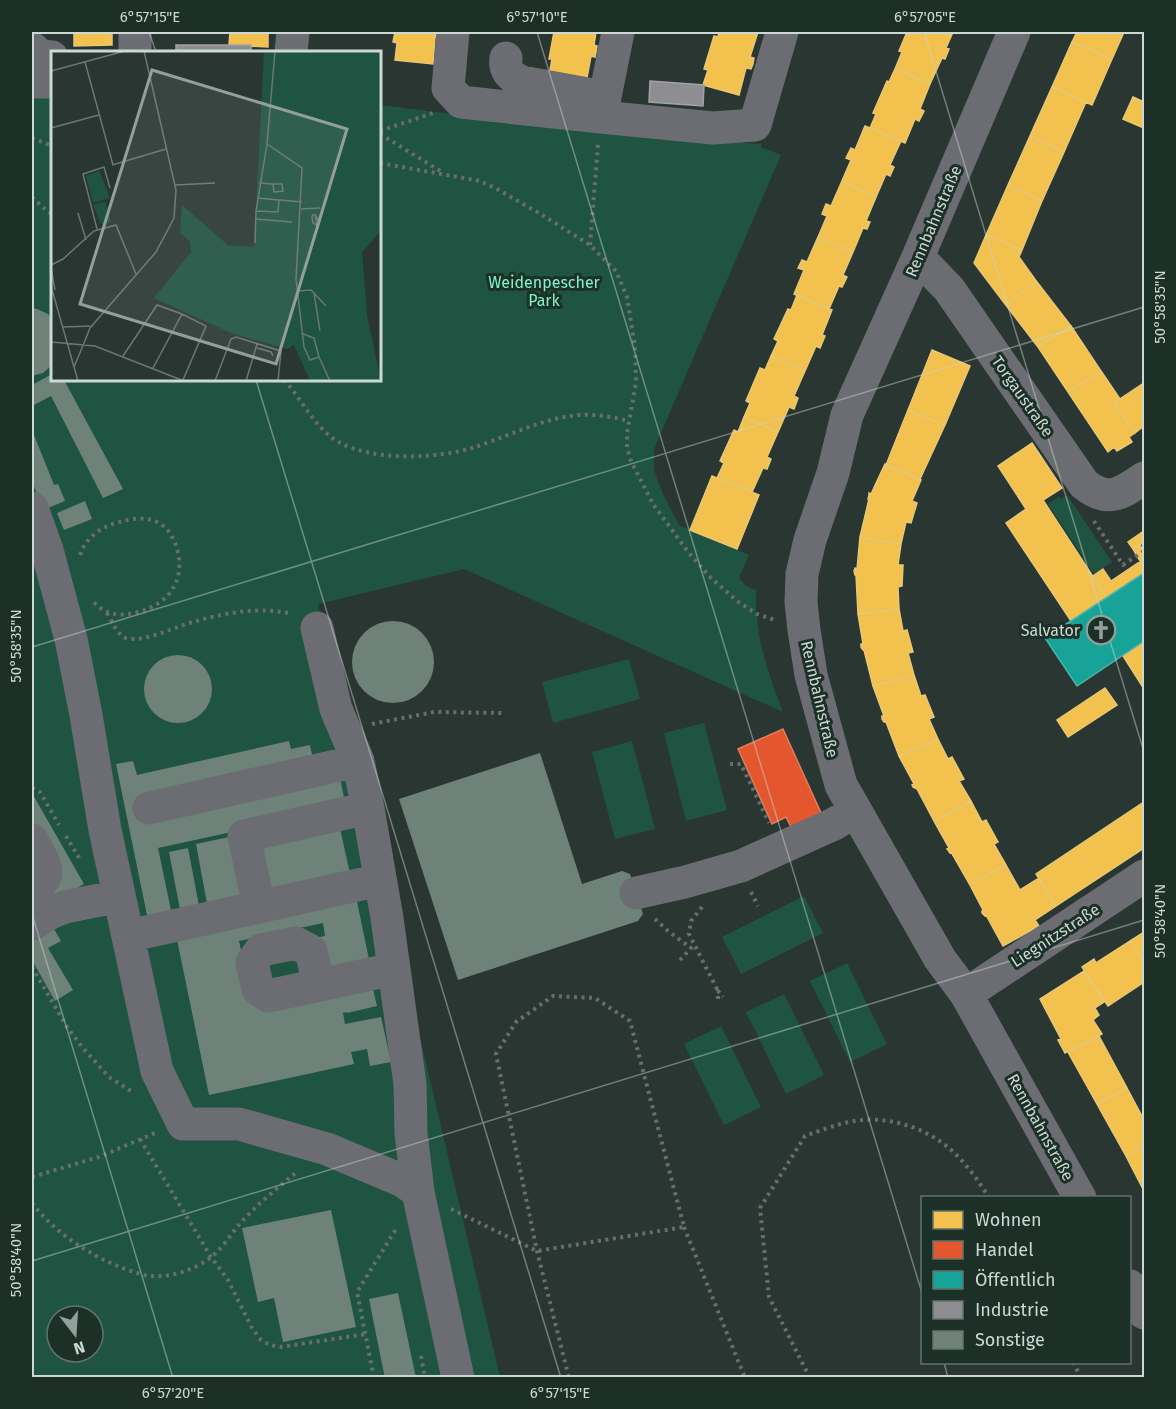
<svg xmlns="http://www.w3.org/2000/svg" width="1176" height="1409" font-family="'Fira Sans',sans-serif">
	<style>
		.green { fill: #1f5443; fill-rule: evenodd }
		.homes { fill: #f2c14e; stroke: #e7c876; stroke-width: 1.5 }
		.shops { fill: #e4572e; stroke: #dd7e60; stroke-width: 1.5 }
		.public { fill: #17a398; stroke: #4db3aa; stroke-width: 1.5 }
		.industry { fill: #8d8d92; stroke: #a0a4a6; stroke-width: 1.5 }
		.building { fill: #6e827a }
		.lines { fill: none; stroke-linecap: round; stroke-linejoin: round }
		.path { stroke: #686d6f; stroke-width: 4; stroke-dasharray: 3 4.5; stroke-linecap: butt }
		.minor { stroke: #6b6d72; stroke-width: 33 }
		.ticks { fill: none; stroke: #ccd8d3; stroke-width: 1.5; stroke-opacity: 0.45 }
		.labels { text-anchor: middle; stroke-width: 6; stroke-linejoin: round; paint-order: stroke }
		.street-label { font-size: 16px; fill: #ccd8d3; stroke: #1c3028 }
		.park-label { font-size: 16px; fill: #80f2c9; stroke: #1c3028 }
		.poi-label { font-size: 16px; fill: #ccd8d3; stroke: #1c3028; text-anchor: end }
		.inset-road { fill: none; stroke: #6b7772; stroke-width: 1.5 }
		.view { fill: #939f9a; fill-opacity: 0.15; stroke: #939f9a; stroke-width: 3 }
		.inset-edge { fill: none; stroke: #ccd8d3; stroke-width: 3 }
		.neatline { fill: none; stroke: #ccd8d3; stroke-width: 2 }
		.ticks-label { font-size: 15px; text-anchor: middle; fill: #ccd8d3 }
	</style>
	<rect width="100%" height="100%" fill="#2a3631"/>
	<path class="green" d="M 32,97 L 52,97 L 52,380 L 380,380 L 380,105 L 608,133 L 761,144 L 761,147 L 781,155 L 654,449 L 654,470 L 663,494 L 679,525 L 749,555 L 739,578 L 746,586 L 756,590 C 756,600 756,610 757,619 C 760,651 772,683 783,712 L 464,569 L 318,604 L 500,1377 L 32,1377 ZM 57,1316 L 93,1316 L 93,1352 L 57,1352 Z
		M 1067,495 L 1112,562 L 1094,574 L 1048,504 L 1059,497 L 1061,499 Z
		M 629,659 L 640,699 L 553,723 L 542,682 Z
		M 704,723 L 727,810 L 686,821 L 664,733 Z
		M 632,741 L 655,829 L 615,839 L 592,752 Z
		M 804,896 L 823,933 L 741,974 L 722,937 Z
		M 847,963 L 887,1044 L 850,1062 L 810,981 Z
		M 784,994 L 824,1075 L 786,1094 L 746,1012 Z
		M 721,1026 L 761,1107 L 724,1125 L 684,1044 Z"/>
	<path class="homes" d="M 74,32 L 112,32 L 112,45 L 74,46 Z
		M 230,32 L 268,32 L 268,47 L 229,45 Z
		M 395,32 L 441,32 L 440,38 L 435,37 L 433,64 L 395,60 L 397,43 L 393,42 Z
		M 554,32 L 596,32 L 594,45 L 597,46 L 596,52 L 595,57 L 591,56 L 586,83 L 549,76 L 552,59 L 549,59 Z
		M 719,32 L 758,32 L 750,57 L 754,58 L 753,64 L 751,69 L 746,68 L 739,95 L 703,85 L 708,70 L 704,69 L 714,36 L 718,37 Z
		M 907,32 L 953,32 L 946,48 L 949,49 L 945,59 L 942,58 L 930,84 L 895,69 L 902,52 L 899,51 Z
		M 1077,32 L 1124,32 L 1112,59 L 1072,42 Z
		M 1072,42 L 1112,59 L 1092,105 L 1052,87 Z
		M 895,69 L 930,84 L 920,109 L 924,111 L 919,121 L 915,119 L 905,143 L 870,128 L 876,114 L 873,113 L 887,81 L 889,82 Z
		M 1052,87 L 1086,102 L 1064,152 L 1030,136 Z
		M 1133,97 L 1144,102 L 1144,128 L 1123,119 Z
		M 865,126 L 901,141 L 890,165 L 894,167 L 890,176 L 886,174 L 876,197 L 842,181 L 851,160 L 846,158 L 851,148 L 855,150 Z
		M 1030,136 L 1064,152 L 1042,201 L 1008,185 Z
		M 842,181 L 876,197 L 866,221 L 870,222 L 867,229 L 863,228 L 853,252 L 818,237 L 827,216 L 822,214 L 826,204 L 831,206 Z
		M 1008,185 L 1042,201 L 1022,250 L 986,235 Z
		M 986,235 L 1022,250 L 1019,257 L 1037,282 L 1005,304 L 974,263 Z
		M 818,237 L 853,252 L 843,275 L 847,277 L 842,287 L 839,286 L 829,309 L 794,294 L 804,270 L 798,268 L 802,260 L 807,262 Z
		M 1037,282 L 1071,326 L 1038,347 L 1005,304 Z
		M 797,295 L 832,310 L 822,335 L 825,336 L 820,348 L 816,346 L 805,371 L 771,356 L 778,341 L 774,339 L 788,309 L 791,310 Z
		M 1071,326 L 1101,371 L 1068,392 L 1038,347 Z
		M 932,350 L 970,366 L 945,425 L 908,410 Z
		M 771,356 L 805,371 L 794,396 L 798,398 L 794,409 L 789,407 L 778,432 L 744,417 L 750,403 L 746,401 L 760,368 L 765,370 Z
		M 1101,371 L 1120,399 L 1114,403 L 1135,433 L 1129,437 L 1132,442 L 1117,451 L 1114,447 L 1108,452 L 1068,392 Z
		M 1144,383 L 1144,426 L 1135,433 L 1114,403 Z
		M 908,410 L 945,425 L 920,479 L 886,465 Z
		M 744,417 L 778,432 L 767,457 L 771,459 L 767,469 L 763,468 L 752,492 L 717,478 L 724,463 L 720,461 L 734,430 L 738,432 Z
		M 1032,443 L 1062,488 L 1043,500 L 1107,598 L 1071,621 L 1006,523 L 1026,509 L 998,466 Z
		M 885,464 L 921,480 L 912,501 L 917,503 L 911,523 L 906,522 L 901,544 L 860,537 L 869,499 L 868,499 L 869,495 L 869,493 L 871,494 Z
		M 712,476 L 759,495 L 737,549 L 690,530 Z
		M 1144,531 L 1144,542 L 1133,549 L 1128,542 Z
		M 860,537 L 901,544 L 898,565 L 903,565 L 902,586 L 898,587 L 899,609 L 858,614 L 856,575 L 855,575 L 854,571 L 855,568 L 857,569 Z
		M 1140,545 L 1144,552 L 1144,559 L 1140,561 L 1133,549 Z
		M 1144,559 L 1144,573 L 1107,598 L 1093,576 L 1103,569 L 1111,581 Z
		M 899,609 L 903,631 L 907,630 L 913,652 L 908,653 L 914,675 L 873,686 L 864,650 L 863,650 L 861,647 L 861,644 L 863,644 L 858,614 Z
		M 1144,641 L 1144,689 L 1123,656 Z
		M 914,675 L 921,696 L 925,695 L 934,717 L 929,719 L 938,739 L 899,756 L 886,722 L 884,722 L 882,719 L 882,716 L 884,716 L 873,686 Z
		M 1105,688 L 1117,705 L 1068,737 L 1057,720 Z
		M 938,739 L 948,759 L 952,757 L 964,779 L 959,781 L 971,801 L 934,821 L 917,789 L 913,787 L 912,785 L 914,784 L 899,756 Z
		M 971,801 L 982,822 L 986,820 L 998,842 L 994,844 L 1006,865 L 970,885 L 951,852 L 950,853 L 948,850 L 947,849 L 949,848 L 934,821 Z
		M 1144,802 L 1144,848 L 1056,906 L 1036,874 Z
		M 1006,865 L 1020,890 L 1039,878 L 1056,906 L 1035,920 L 1039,926 L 1003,946 L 986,915 L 985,916 L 982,913 L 982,911 L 983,910 L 970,885 Z
		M 1144,932 L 1144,963 L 1130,941 Z
		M 1130,941 L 1144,963 L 1144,982 L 1108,1006 L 1082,967 L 1094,959 L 1096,963 Z
		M 1084,971 L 1104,1002 L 1095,1008 L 1099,1015 L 1093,1020 L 1102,1034 L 1065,1053 L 1058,1040 L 1061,1039 L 1040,999 Z
		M 1099,1036 L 1127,1088 L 1097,1104 L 1068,1052 Z
		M 1127,1088 L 1144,1120 L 1144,1146 L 1126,1156 L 1097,1104 Z
		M 1144,1146 L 1144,1191 L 1126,1156 Z"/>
	<path class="shops" d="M 783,729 L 821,813 L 791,827 L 786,817 L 772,824 L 738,749 Z"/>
	<path class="public" d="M 1144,573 L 1144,641 L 1077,686 L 1045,638 Z"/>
	<path class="industry" d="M 176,45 L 251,45 L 251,52 L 176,52 Z
		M 650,81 L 704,85 L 703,106 L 649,102 Z"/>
	<path class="building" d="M 32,308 L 37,309 L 48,314 L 52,320 L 52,365 L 43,373 L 32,376 Z
		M 52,374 L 52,380 L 64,380 L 123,489 L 103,498 L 51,396 L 32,406 L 32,385 Z
		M 32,430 L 54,485 L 58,484 L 65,501 L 43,510 L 32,481 Z
		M 85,501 L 92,519 L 64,530 L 57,513 Z
		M352 662a41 41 0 1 1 82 0a41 41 0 1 1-82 0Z
		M144 689a34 34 0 1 1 68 0a34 34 0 1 1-68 0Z
		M 289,741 L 291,749 L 310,745 L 314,764 L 340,778 L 346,807 L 158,848 L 173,920 L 149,925 L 116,764 L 133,761 L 137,775 Z
		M 540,753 L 582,884 L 622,871 L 630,874 L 643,914 L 638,921 L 458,980 L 399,799 Z
		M 32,793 L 84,884 L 32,914 Z
		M 339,824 L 351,878 L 267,897 L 255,843 Z
		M 234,836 L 247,901 L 208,909 L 196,844 Z
		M 188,848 L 200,911 L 181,915 L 169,852 Z
		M 355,892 L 371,969 L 333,977 L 314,938 L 325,936 L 323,923 L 239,941 L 253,1006 L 371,980 L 377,1006 L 347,1013 L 347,1012 L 343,1013 L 345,1024 L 381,1017 L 391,1062 L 370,1066 L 367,1049 L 351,1052 L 354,1064 L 209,1095 L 175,930 Z
		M 51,924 L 61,941 L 48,948 L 73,990 L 55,1001 L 32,960 L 32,935 Z
		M 331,1210 L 356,1327 L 283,1342 L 274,1298 L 258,1302 L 242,1228 Z
		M 398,1293 L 416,1378 L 385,1378 L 381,1359 L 369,1299 Z"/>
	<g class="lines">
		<path class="path" d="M 380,131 L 433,113
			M 380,134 L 442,172
			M 32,138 L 52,146
			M 380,163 L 480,181 L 497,189 L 539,213 L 590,245 L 616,271 L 627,297 L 635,347 L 636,382 L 627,434 L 627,448 L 631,461 L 653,504 L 688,552 L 711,578 L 737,601 L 757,614 L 775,620
			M 32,197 L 47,211 L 52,214
			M 590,245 L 598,144
			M 284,380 C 302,399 314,427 337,441 C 372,462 437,459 475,447 C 509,436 543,418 579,415 C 596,414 613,417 629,421
			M 1094,521 L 1123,565 L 1144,551
			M 80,555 C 86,538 99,528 116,523 C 129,519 144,516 157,522 C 166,526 173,536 176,546 C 187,578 170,604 138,612 C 121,617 104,615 93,601
			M 107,613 C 112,621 117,635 126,638 C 144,643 174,627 193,622 C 224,613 260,606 292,614
			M 372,724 L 434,712 L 503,713
			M 730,764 L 741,764 L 769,823
			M 32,788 L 40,792 L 59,825
			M 66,836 L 81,861
			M 751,892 L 758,906
			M 702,907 L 691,921 L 689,934 L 718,991
			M 655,919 L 668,931 L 691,948
			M 680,960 L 692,947
			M 32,967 L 67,1027 L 82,1047 L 109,1077 L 134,1093
			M 718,999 L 718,991 L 723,997
			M 140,1139 L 211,1257 L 228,1280 L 252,1328 L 261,1340 L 270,1345 L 281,1347 L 366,1334
			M 32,1177 L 99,1157 L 155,1133
			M 32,1203 C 57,1236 98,1261 137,1273 C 141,1274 146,1276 150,1276 C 170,1278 194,1270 210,1258 C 221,1250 229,1237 237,1227 C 255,1206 277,1188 298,1171
			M 451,1209 L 537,1251 L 684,1227 L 630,1021 L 595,998 L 553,996 L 516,1022 L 496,1054 L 537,1251 L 569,1378
			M 684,1227 L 745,1378
			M 421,1356 L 425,1378
			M 1073,1362 L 1081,1378
			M 374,1378 L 357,1292 L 396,1229
			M 810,1378 L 769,1297 L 760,1208 L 805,1136 C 819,1131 834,1125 849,1122 C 880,1115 915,1124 941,1142 C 959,1154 978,1179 989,1198"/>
		<path class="minor" d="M 453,32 L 448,88 L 461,102 L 601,117 L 618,32
			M 1014,32 L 918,257 L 847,415 L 833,473 L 810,540 L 802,574 L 801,602 L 804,630 L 811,675 L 841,785 L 940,959 L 966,994 L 1080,1198
			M 32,48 L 41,56 L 52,57
			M 135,52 L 135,32
			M 291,52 L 293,32
			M 506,58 C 504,71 511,77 522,82 L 604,97
			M 32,82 L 52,82
			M 601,117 L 713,128 L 755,125 L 782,32
			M 918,257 L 949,289 L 1084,484 C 1108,504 1122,493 1144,478
			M 32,508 L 47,550 L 71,639 L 86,715 L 105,830 L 157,1071 L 183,1124 L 239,1124 L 327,1149 L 403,1181 L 418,1192 L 458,1378
			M 317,628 L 336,709 L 358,761 L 368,808 L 387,918 L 403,1034 L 410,1084 L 411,1133 L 418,1192
			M 149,808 L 358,761
			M 32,840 C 40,856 58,878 32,888
			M 636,893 L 685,882 L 741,866 L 834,824 L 856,811
			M 259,907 L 244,836 L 368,808
			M 32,924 L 52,912 L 65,907 L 119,896
			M 128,936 L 380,880
			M 319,985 L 311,951 L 296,943 L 261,950 L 252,963 L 258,989 L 268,996 L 394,969
			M 966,994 L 1144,876
			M 1130,1286 L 1144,1313"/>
	</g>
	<path class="ticks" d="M 149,32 L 156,52M 537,32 L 922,1293M 924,32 L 1144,752M 32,33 L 36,32M 256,380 L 561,1378M 32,647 L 1144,307M 32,914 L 173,1378M 32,1261 L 1144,920M 944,1362 L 948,1378"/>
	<defs>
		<g id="church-ring" transform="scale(1.5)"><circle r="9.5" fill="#1c3028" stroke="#939f9a" stroke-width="1.5"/><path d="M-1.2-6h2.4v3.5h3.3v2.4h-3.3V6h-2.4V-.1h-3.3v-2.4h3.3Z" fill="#939f9a"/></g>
	</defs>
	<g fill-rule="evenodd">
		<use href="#church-ring" x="1101" y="630"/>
	</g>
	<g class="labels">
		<g class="street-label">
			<text transform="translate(933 221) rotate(-67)" y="6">Rennbahnstraße</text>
			<text transform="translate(1023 396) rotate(55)" y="6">Torgaustraße</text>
			<text transform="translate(820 699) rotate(77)" y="6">Rennbahnstraße</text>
			<text transform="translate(1055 935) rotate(-33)" y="6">Liegnitzstraße</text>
			<text transform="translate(1041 1127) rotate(61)" y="6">Rennbahnstraße</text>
		</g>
		<g class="park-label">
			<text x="544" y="288">Weidenpescher<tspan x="544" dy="18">Park</tspan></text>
		</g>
		<g class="poi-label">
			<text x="1080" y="636">Salvator</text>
		</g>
	</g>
	<g transform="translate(51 51)">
		<rect width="330" height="330" fill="#2a3631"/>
		<path d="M 213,0 L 330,0 L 330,180 L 311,201 L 316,264 L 330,330 L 259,330 L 243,294 L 236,298 L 180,282 L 103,247 L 140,201 L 139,191 L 129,182 L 131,154 L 177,194 L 203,196 ZM 48,120 L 59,147 L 42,152 L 35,125 ZM 54,150 L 60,171 L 50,173 L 42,154 Z" fill="#1f5443"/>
		<path class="inset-road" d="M 224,0 L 216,93 L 251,117 L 245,228 L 253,296 L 259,309 L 268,306 L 263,287 L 252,283M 34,11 L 62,114M 0,20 L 74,0M 0,77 L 48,64M 61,114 L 115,98M 208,132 L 222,133 L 231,133 L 232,140 L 223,141 L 222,133M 124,134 L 164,132M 206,147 L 251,151M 250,158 L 269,157M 205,160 L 227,161 L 228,149M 27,162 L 35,189M 263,163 L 264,164 L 266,174 L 268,171 L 264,163 L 264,164 L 262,164 L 261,166 L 262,172 L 266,174M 204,168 L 241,171M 46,178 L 32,123 L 53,116 L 59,137M 204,192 L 205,160 L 216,93M 0,214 L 12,208 L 43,180 L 65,174 L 85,223M 0,217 L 4,239M 0,235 L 27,330M 247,240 L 260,239 L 275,255M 263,242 L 269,280M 12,276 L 42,275M 0,291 L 44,295 L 133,330M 33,292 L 39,277 L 105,201 L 123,167 L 125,139 L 93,0M 206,297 L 220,301 L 222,305M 72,305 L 106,254 L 131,263M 268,306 L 279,330M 23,316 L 33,292M 102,317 L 131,263 L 155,275 L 132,329M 164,330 L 180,288 L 185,286 L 230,300 L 227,330M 195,330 L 206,293"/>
		<path class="view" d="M 101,19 L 296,78 L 225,313 L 29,253 Z"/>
		<rect width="330" height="330" class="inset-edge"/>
	</g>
	<rect width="1176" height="1409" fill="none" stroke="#1c3028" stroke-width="66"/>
	<rect x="921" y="1196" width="210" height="168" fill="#1c3028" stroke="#62736c" stroke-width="1.5"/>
	<rect x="933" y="1211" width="30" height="18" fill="#f2c14e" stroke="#62736c" stroke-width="1.5"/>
	<text x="975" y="1226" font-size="18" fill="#ccd8d3">Wohnen</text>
	<rect x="933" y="1241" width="30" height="18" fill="#e4572e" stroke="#62736c" stroke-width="1.5"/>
	<text x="975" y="1256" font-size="18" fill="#ccd8d3">Handel</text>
	<rect x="933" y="1271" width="30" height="18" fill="#17a398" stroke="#62736c" stroke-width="1.5"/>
	<text x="975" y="1286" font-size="18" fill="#ccd8d3">Öffentlich</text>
	<rect x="933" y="1301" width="30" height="18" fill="#8d8d92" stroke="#62736c" stroke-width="1.5"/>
	<text x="975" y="1316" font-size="18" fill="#ccd8d3">Industrie</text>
	<rect x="933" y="1331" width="30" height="18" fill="#6e827a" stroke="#62736c" stroke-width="1.5"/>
	<text x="975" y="1346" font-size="18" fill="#ccd8d3">Sonstige</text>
	<g transform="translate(75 1334) rotate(163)"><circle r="28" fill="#1c3028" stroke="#62736c" stroke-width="1.5"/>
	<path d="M0-4.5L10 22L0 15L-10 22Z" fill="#939f9a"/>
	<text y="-9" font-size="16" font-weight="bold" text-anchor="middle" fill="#ccd8d3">N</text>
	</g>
	<rect x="33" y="33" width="1110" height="1343" class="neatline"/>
	<g class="ticks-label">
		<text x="150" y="22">6°57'15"E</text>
		<text x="537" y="22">6°57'10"E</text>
		<text x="925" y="22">6°57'05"E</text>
		<text transform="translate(1160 307) rotate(-90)" y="5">50°58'35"N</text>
		<text transform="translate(16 646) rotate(-90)" y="5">50°58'35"N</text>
		<text transform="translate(1160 921) rotate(-90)" y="5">50°58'40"N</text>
		<text transform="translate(16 1260) rotate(-90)" y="5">50°58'40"N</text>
		<text x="173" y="1398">6°57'20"E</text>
		<text x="560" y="1398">6°57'15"E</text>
	</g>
</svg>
